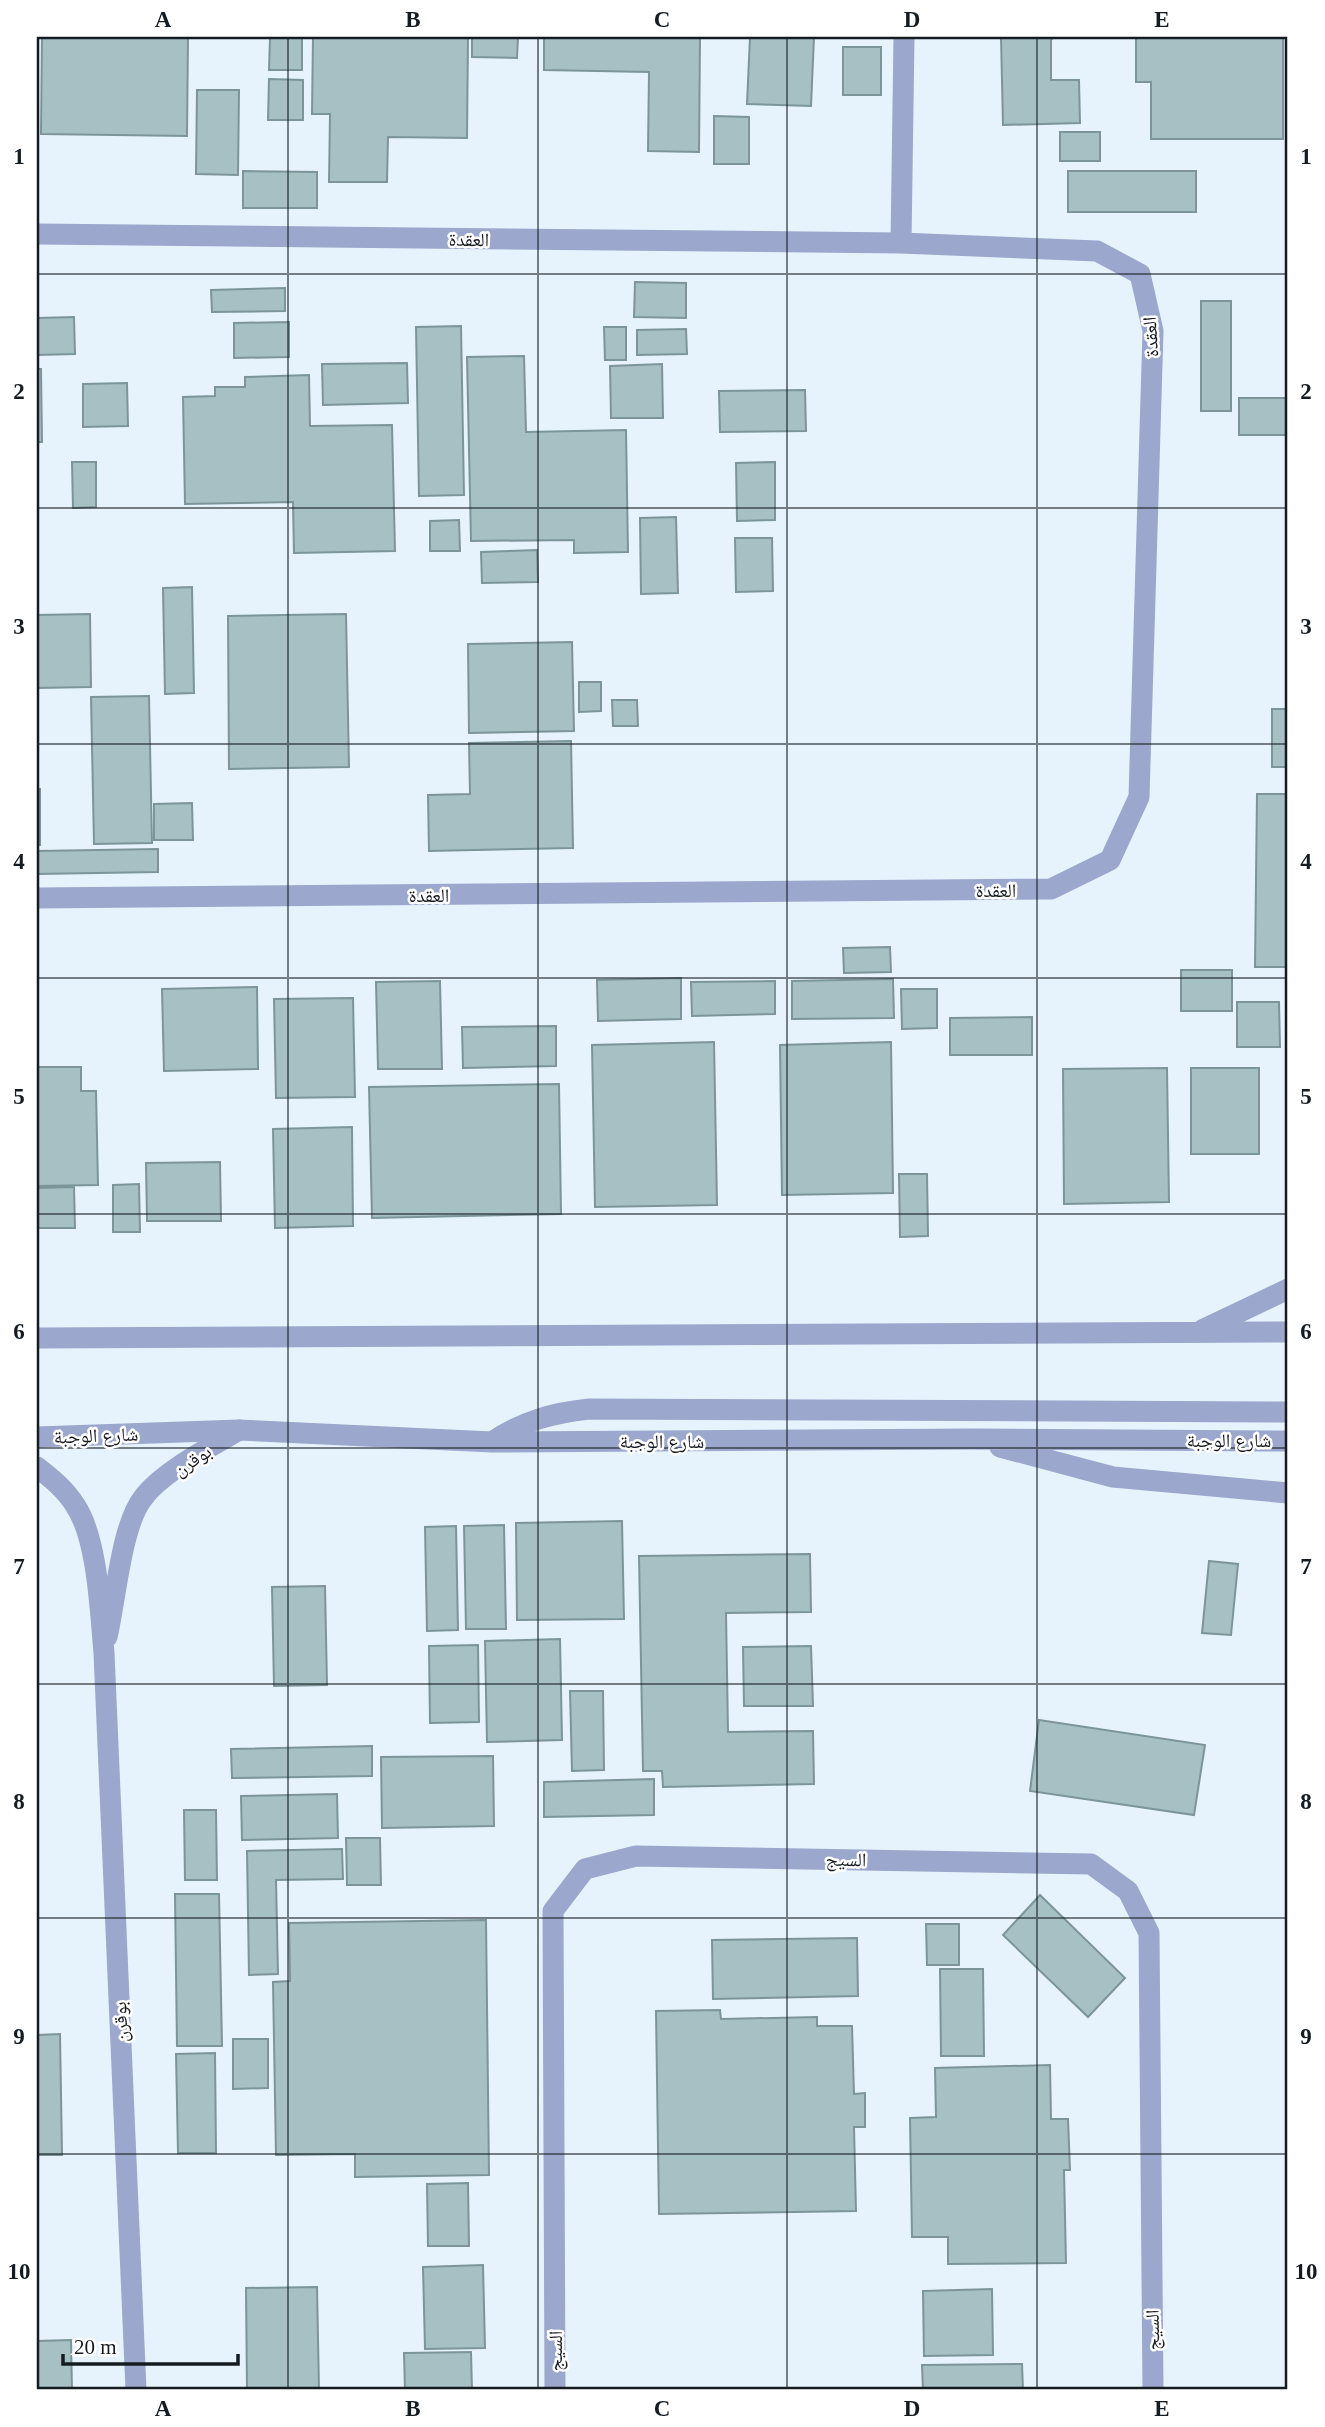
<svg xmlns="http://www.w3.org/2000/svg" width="1325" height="2427" font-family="'Times New Roman','Noto Naskh Arabic',serif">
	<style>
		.building { fill: #a6c0c4; stroke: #7b9599; stroke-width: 2 }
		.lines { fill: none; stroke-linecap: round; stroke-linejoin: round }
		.minor { stroke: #9ba7cc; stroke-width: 21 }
		.tertiary { stroke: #9ba7cc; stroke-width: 21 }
		.grid { fill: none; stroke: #151c21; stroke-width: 2; stroke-opacity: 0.55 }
		.labels { text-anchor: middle; stroke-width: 5; stroke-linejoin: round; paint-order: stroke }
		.street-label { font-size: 19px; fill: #151c21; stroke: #fff }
		.neatline { fill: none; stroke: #151c21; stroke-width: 2.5 }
		.grid-label { font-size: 23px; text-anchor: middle; font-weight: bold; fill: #151c21 }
	</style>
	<rect width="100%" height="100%" fill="#e7f3fc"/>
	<path class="building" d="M 42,37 L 188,37 L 187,136 L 41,134 Z
		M 313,37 L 468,37 L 467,138 L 388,137 L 387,182 L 329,182 L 330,114 L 312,114 Z
		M 472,37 L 518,37 L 517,58 L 472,57 Z
		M 544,37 L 700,37 L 699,152 L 648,151 L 649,72 L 544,70 Z
		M 750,37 L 814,37 L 811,106 L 747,104 Z
		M 1001,37 L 1054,37 L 1051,40 L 1051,80 L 1079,80 L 1080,123 L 1003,125 Z
		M 1136,37 L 1283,37 L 1283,139 L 1151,139 L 1151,82 L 1136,82 Z
		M 270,38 L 302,38 L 302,70 L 269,70 Z
		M 843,47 L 881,47 L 881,95 L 843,95 Z
		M 269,79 L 303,80 L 303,120 L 268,120 Z
		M 197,90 L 239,90 L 238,175 L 196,174 Z
		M 714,116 L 749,117 L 749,164 L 714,164 Z
		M 1060,132 L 1100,132 L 1100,161 L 1060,161 Z
		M 243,171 L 317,172 L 317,208 L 243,208 Z
		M 1068,171 L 1196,171 L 1196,212 L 1068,212 Z
		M 635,282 L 686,283 L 686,318 L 634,317 Z
		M 285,288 L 285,311 L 212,312 L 211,290 Z
		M 1201,301 L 1231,301 L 1231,411 L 1201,411 Z
		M 74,317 L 75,354 L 37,355 L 37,318 Z
		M 289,322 L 289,357 L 234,358 L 234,323 Z
		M 461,326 L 464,495 L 419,496 L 416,327 Z
		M 604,327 L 626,327 L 626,360 L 605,360 Z
		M 686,329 L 687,354 L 637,355 L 637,330 Z
		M 524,356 L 526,432 L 626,430 L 628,552 L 574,553 L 574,540 L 471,541 L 467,357 Z
		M 407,363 L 408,403 L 323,405 L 322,364 Z
		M 662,364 L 663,418 L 611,418 L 610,366 Z
		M 37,369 L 41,369 L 42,442 L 37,442 Z
		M 309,375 L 310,426 L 392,425 L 395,551 L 294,553 L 293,502 L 185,504 L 183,397 L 215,396 L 215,387 L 245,387 L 245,377 Z
		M 127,383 L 128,426 L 83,427 L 83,384 Z
		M 805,390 L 806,431 L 720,432 L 719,391 Z
		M 1239,398 L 1286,398 L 1286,435 L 1239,435 Z
		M 72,462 L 96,462 L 96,507 L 73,508 Z
		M 775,462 L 775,520 L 737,521 L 736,463 Z
		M 676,517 L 678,593 L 641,594 L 640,518 Z
		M 459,520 L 460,551 L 430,551 L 430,521 Z
		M 735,538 L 772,538 L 773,591 L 736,592 Z
		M 537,550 L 538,582 L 482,583 L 481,552 Z
		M 192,587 L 194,693 L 165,694 L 163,588 Z
		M 90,614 L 91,687 L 37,688 L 37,615 Z
		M 346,614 L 349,767 L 229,769 L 228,616 Z
		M 572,642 L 574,731 L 469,733 L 468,644 Z
		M 579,682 L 601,682 L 601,711 L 579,712 Z
		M 149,696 L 152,843 L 94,844 L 91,697 Z
		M 612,700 L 637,700 L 638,726 L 613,726 Z
		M 1272,709 L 1288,709 L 1288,767 L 1272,767 Z
		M 571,741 L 573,848 L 429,851 L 428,795 L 470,794 L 469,743 Z
		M 37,789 L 40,789 L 40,845 L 37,845 Z
		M 1257,794 L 1288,794 L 1288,967 L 1255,967 Z
		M 192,803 L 193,840 L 154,840 L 154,804 Z
		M 158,849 L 158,872 L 37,874 L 37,851 Z
		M 890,947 L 891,972 L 844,973 L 843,948 Z
		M 1181,970 L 1232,970 L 1232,1011 L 1181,1011 Z
		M 681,978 L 681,1019 L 598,1021 L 597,980 Z
		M 893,979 L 894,1018 L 792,1019 L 792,981 Z
		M 440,981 L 442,1069 L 378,1069 L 376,982 Z
		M 775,981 L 775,1014 L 692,1016 L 691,982 Z
		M 257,987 L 258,1069 L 164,1071 L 162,989 Z
		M 901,989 L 937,989 L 937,1028 L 902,1029 Z
		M 1287,989 L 1288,989 L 1288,1027 L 1287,1027 Z
		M 353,998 L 355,1097 L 276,1098 L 274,999 Z
		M 1237,1002 L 1279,1002 L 1280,1047 L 1237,1047 Z
		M 1032,1017 L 1032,1055 L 950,1055 L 950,1018 Z
		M 556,1026 L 556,1066 L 463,1068 L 462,1027 Z
		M 714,1042 L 717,1205 L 595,1207 L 592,1045 Z
		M 891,1042 L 893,1193 L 782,1195 L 780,1045 Z
		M 37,1067 L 81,1067 L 81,1091 L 96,1091 L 98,1185 L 37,1186 Z
		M 1167,1068 L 1169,1202 L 1064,1204 L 1063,1069 Z
		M 1191,1068 L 1259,1068 L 1259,1154 L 1191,1154 Z
		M 559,1084 L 561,1214 L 372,1218 L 369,1087 Z
		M 352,1127 L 353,1226 L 275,1228 L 273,1129 Z
		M 220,1162 L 221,1221 L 147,1221 L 146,1163 Z
		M 899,1174 L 927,1174 L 928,1236 L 900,1237 Z
		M 139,1184 L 140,1232 L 113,1232 L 113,1185 Z
		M 74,1187 L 75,1228 L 37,1228 L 37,1188 Z
		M 622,1521 L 624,1619 L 517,1620 L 516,1523 Z
		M 504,1525 L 506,1629 L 466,1629 L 464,1526 Z
		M 456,1526 L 458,1630 L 427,1631 L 425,1527 Z
		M 810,1554 L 811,1612 L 726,1613 L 728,1732 L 813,1731 L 814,1784 L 663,1787 L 662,1771 L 643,1771 L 639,1556 Z
		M 1209,1561 L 1238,1564 L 1231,1635 L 1202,1633 Z
		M 325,1586 L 327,1685 L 274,1686 L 272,1587 Z
		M 560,1639 L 562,1740 L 487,1742 L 485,1641 Z
		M 478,1645 L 479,1722 L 430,1723 L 429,1646 Z
		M 811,1646 L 813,1706 L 744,1706 L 743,1647 Z
		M 570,1691 L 603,1691 L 604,1770 L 572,1771 Z
		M 1039,1720 L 1205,1745 L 1194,1815 L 1030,1791 Z
		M 372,1746 L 372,1776 L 232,1778 L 231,1749 Z
		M 493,1756 L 494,1826 L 382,1828 L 381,1757 Z
		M 654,1779 L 654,1815 L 544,1817 L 544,1782 Z
		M 337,1794 L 338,1838 L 242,1840 L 241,1796 Z
		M 184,1810 L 216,1810 L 217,1880 L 185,1880 Z
		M 346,1838 L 380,1838 L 381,1885 L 347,1885 Z
		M 342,1849 L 343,1879 L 276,1880 L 278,1974 L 249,1975 L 247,1851 Z
		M 175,1894 L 219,1894 L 222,2046 L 177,2046 Z
		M 1040,1895 L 1125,1978 L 1088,2017 L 1003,1935 Z
		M 486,1920 L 489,2175 L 355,2177 L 355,2154 L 276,2155 L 273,1982 L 290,1981 L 289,1923 Z
		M 926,1924 L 959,1924 L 959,1965 L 927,1965 Z
		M 857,1938 L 858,1996 L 713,1999 L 712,1940 Z
		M 940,1969 L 983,1969 L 984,2056 L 941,2056 Z
		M 720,2010 L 721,2019 L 817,2017 L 817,2026 L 852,2026 L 854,2094 L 865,2093 L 865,2127 L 854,2127 L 856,2211 L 659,2214 L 656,2011 Z
		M 60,2034 L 62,2155 L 37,2155 L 37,2035 Z
		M 233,2039 L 268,2039 L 268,2088 L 233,2089 Z
		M 215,2053 L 216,2153 L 178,2153 L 176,2054 Z
		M 1050,2065 L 1051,2119 L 1068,2119 L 1070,2170 L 1064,2170 L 1066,2263 L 948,2264 L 948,2237 L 912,2237 L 910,2118 L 936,2117 L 935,2068 Z
		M 468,2183 L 469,2246 L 428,2246 L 427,2184 Z
		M 483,2265 L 485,2348 L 425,2349 L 423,2267 Z
		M 317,2287 L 319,2390 L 247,2390 L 246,2288 Z
		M 992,2289 L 993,2355 L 924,2356 L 923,2291 Z
		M 71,2340 L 72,2390 L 37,2390 L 37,2341 Z
		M 471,2352 L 472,2390 L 405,2390 L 404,2353 Z
		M 1022,2364 L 1023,2390 L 923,2390 L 922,2365 Z"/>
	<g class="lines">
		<path class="minor" d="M 37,234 L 901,243 L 1097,251 L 1140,274 L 1153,331 L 1139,797 L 1110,860 L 1051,889 L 37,898
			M 901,243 L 904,37
			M 37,1467 C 51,1478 65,1489 75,1505 C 98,1539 100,1611 104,1653 L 136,2390
			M 107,1637 C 116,1599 121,1526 143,1498 C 162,1472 211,1447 239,1430
			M 555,2390 L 553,1911 L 585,1869 L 636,1856 L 1091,1864 L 1128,1891 L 1149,1933 L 1153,2390"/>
		<path class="tertiary" d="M 1202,1330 L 1288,1289
			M 37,1338 L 1288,1332
			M 37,1437 L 239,1430 L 492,1442 L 971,1439 L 1288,1441
			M 492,1442 C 523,1421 552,1413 589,1409 L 1288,1412
			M 1000,1447 L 1113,1477 L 1288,1493"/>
	</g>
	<path class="grid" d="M 288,37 L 288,2390M 538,37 L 538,2390M 787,37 L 787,2390M 1037,37 L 1037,2390M 37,274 L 1288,274M 37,508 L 1288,508M 37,744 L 1288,744M 37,978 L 1288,978M 37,1214 L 1288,1214M 37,1448 L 1288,1448M 37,1684 L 1288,1684M 37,1918 L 1288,1918M 37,2154 L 1288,2154"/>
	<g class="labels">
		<g class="street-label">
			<text transform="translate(469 239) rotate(1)" y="7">العقدة</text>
			<text transform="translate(1150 337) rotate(-94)" y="7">العقدة</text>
			<text x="996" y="897">العقدة</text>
			<text x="429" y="902">العقدة</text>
			<text transform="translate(96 1435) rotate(-2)" y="7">شارع الوجبة</text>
			<text x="1229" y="1447">شارع الوجبة</text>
			<text x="662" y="1448">شارع الوجبة</text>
			<text transform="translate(192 1460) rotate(-33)" y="7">بوقرن</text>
			<text transform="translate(846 1859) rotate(1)" y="7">السيج</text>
			<text transform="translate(120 2022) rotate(-93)" y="7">بوقرن</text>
			<text transform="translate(1152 2330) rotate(-91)" y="7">السيج</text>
			<text transform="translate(555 2351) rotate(-90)" y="7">السيج</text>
		</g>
	</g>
	<rect width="1325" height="2427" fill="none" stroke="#ffffff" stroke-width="77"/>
	<path d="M63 2354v10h175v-10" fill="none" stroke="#151c21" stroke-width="3.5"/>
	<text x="74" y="2354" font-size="21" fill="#151c21" stroke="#ffffff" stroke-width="5" paint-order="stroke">20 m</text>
	<rect x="38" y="38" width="1248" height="2350" class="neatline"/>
	<g class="grid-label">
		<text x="163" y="27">A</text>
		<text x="413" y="27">B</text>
		<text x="662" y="27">C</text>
		<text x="912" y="27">D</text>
		<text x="1162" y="27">E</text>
		<text x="19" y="164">1</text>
		<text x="1306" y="164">1</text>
		<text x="19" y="399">2</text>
		<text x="1306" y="399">2</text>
		<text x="19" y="634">3</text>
		<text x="1306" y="634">3</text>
		<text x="19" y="869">4</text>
		<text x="1306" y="869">4</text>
		<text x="19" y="1104">5</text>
		<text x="1306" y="1104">5</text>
		<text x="19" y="1339">6</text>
		<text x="1306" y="1339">6</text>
		<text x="19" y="1574">7</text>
		<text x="1306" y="1574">7</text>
		<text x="19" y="1809">8</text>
		<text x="1306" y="1809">8</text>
		<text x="19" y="2044">9</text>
		<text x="1306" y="2044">9</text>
		<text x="19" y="2279">10</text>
		<text x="1306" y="2279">10</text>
		<text x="163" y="2416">A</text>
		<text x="413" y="2416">B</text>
		<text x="662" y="2416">C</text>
		<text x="912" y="2416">D</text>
		<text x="1162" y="2416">E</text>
	</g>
</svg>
